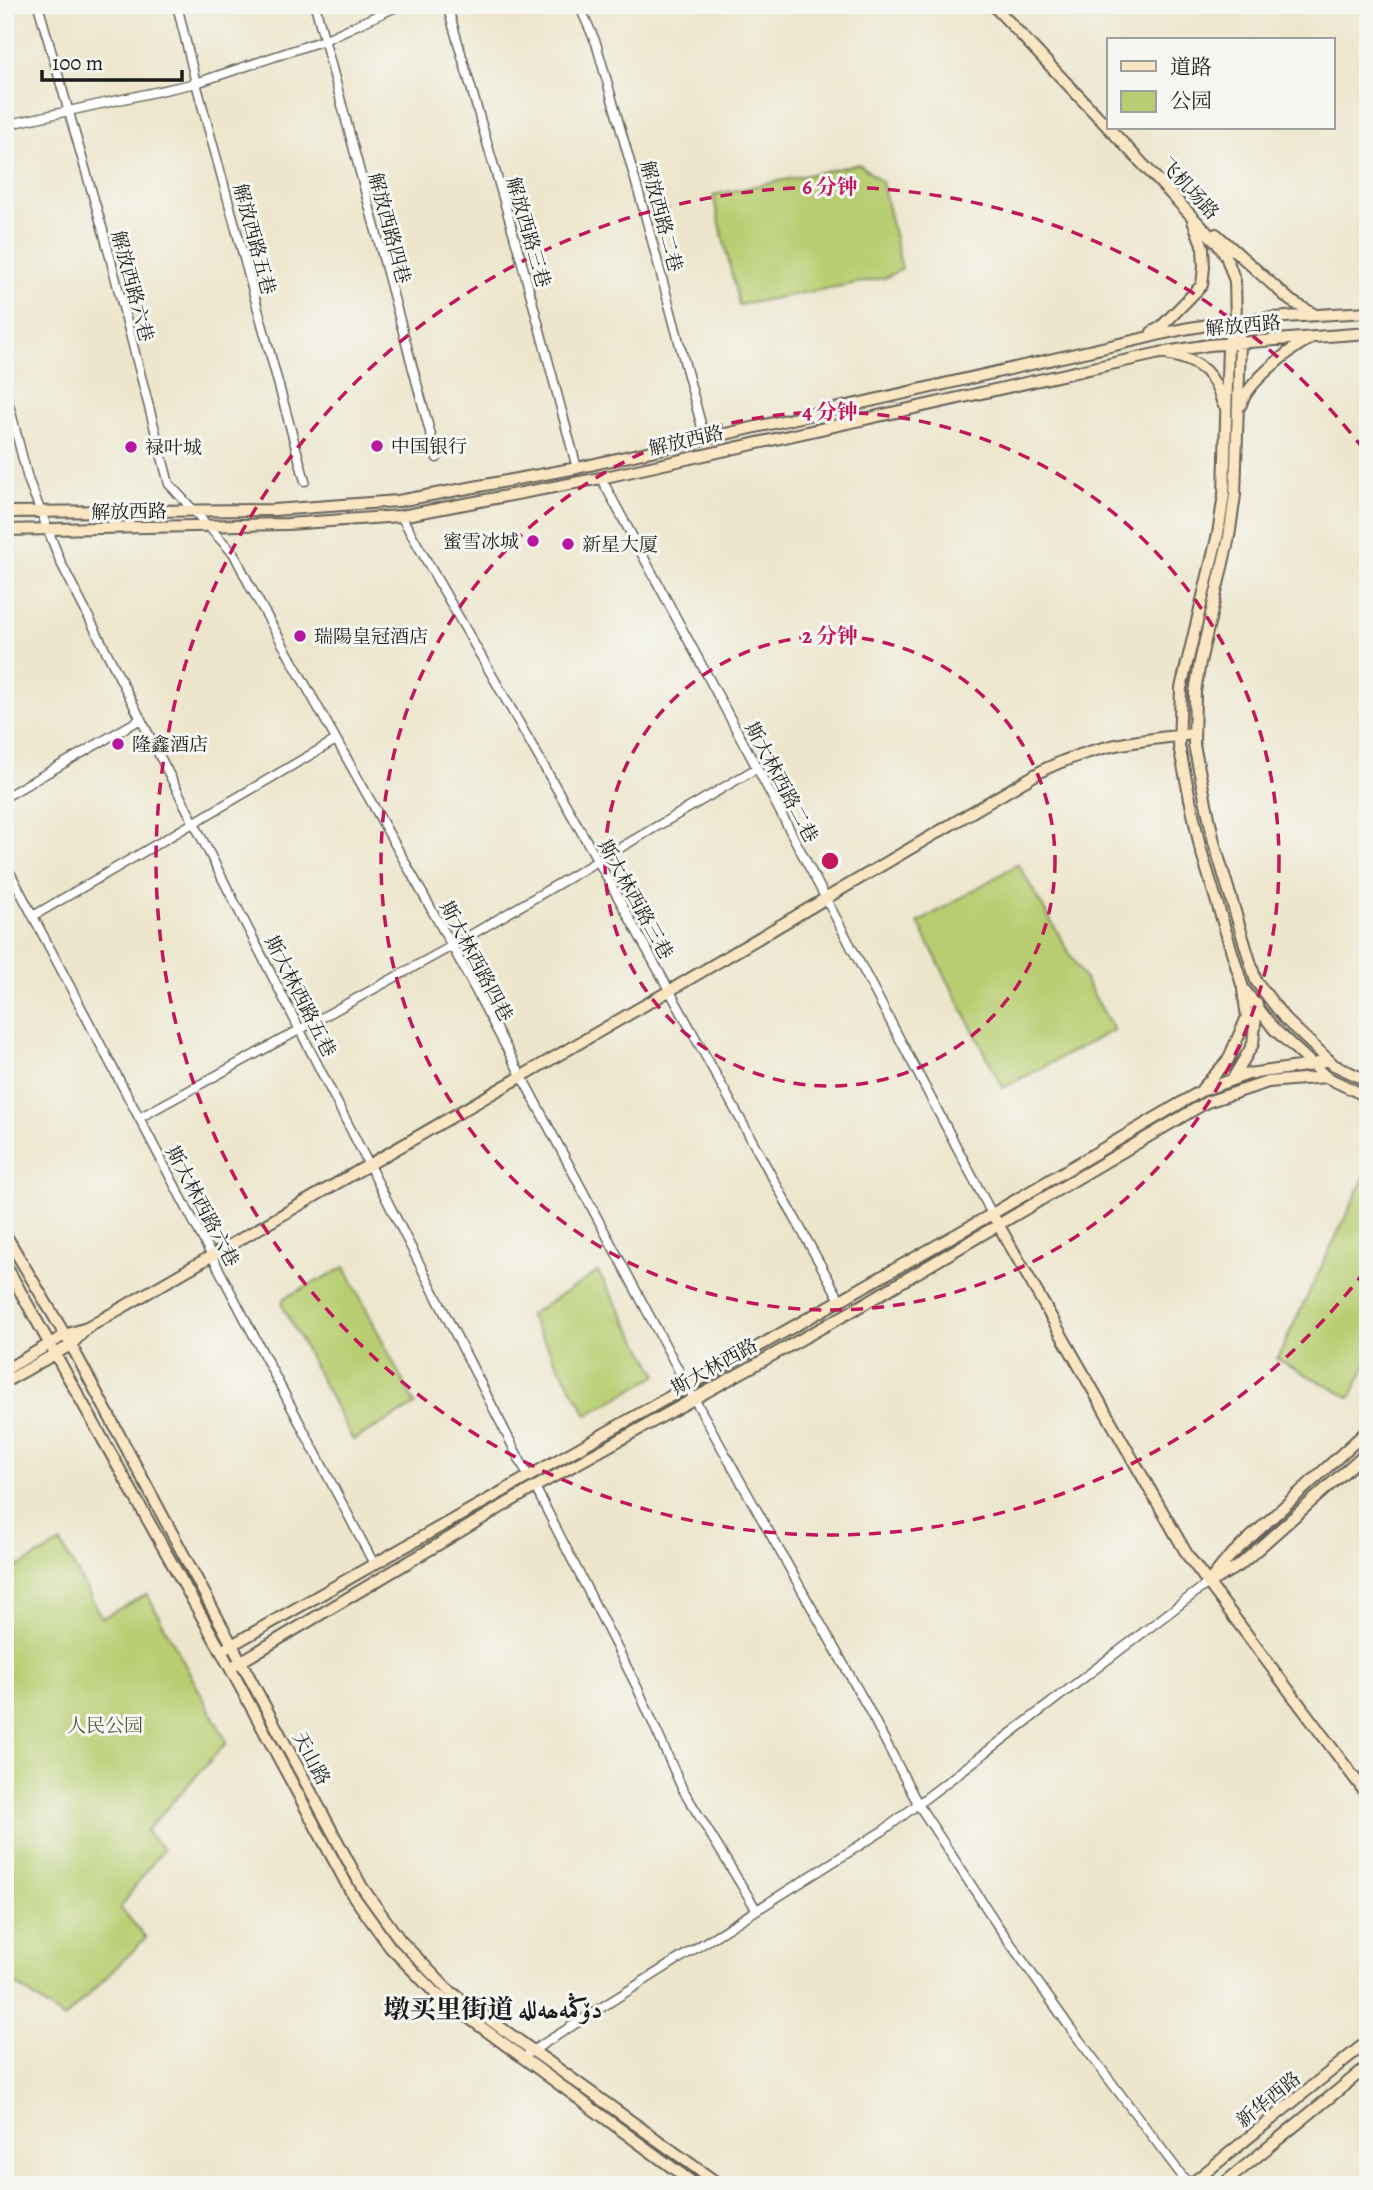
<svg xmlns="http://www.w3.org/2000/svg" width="1373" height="2190" font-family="Alegreya,Amiri,'Noto Serif SC',serif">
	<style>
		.green { fill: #b8cd71; stroke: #6a7446; stroke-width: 2 }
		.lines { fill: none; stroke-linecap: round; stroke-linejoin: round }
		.street-casing { stroke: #65635a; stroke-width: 11 }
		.secondary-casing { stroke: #65635a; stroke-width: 14 }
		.street { stroke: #fff; stroke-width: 8 }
		.secondary { stroke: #fbe6c4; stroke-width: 10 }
		.ring { fill: none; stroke: #c2185b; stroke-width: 3.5; stroke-dasharray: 12 9 }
		.poi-dot { fill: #b5179e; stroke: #f6f6f2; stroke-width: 2.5 }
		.labels { text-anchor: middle; stroke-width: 6; stroke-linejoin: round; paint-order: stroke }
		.street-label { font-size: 19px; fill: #1c1c1c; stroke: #f6f6f2 }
		.poi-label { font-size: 19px; fill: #1c1c1c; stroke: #f6f6f2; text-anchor: start }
		.park-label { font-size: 19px; fill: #535a3a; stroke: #f6f6f2 }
		.district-label { font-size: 26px; font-weight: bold; fill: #1c1c1c; stroke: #f6f6f2 }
		.centre { fill: #c2185b; stroke: #f6f6f2; stroke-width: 3.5 }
		.ring-label { font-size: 21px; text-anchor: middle; font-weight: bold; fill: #c2185b; stroke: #f6f6f2; stroke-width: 6; stroke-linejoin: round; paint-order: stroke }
	</style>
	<rect width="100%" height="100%" fill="#f6f6f2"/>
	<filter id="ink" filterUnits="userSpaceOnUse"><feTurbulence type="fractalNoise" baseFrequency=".0143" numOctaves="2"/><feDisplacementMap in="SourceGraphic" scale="14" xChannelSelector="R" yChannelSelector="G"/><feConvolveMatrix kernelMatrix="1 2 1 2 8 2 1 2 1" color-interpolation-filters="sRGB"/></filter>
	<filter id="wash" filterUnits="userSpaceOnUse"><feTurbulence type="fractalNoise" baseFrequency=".00686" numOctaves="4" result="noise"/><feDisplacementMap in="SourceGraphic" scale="28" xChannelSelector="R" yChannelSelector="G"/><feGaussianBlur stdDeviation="1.57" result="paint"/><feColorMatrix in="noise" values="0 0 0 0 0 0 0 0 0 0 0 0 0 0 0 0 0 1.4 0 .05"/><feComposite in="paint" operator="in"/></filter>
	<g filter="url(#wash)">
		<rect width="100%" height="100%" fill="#ede6cc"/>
		<path class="green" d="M 859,164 L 882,182 L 902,269 L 885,278 L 739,305 L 713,195 Z
			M 1018,864 L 1114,1030 L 1003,1088 L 918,923 Z
			M 1368,1170 L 1368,1361 L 1350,1398 L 1277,1359 Z
			M 345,1267 L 415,1405 L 353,1440 L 282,1305 L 284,1298 Z
			M 598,1272 L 658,1375 L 587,1415 L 529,1315 Z
			M 61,1543 L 102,1618 L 147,1594 L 227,1742 L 146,1831 L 163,1849 L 120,1907 L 146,1938 L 64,2019 L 17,1985 L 5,1989 L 5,1574 Z"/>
	</g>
	<g filter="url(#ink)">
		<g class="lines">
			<g class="street-casing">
				<path id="street" d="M 38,5 L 104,234 L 169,484 L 234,554 L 250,586 L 452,946 L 687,1386 L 867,1706 L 918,1804 L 996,1923 L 1071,2029 L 1189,2185
					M 177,5 L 196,83 L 305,481
					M 315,5 L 437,458
					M 447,5 L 522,263 L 577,468
					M 579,5 L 596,43 L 644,211 L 705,439
					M 5,125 L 196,83 L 324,40 L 400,5
					M 5,389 L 28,479 L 61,563 L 528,1476
					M 601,478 L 757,768 L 992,1214
					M 401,516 L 598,861 L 840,1300
					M 5,797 L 141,719
					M 5,863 L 374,1564
					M 33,916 L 336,740
					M 139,1118 L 452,946 L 757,768
					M 535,1487 L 637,1687 L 682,1788 L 756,1909
					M 529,2053 L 884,1830 L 1208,1583"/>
			</g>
			<g class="secondary-casing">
				<path id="secondary" d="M 993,5 L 1217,243 L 1226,256 L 1235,281 L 1236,321 L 1240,343 L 1235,495 L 1229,537 L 1200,662 L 1195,692 L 1194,745 L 1214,842 L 1256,981 L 1285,1019 L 1334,1065 L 1368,1081
					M 1216,234 L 1291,301 L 1314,314
					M 1152,332 L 1161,327 L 1202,285 L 1204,267 L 1203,247 L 1193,221
					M 1230,337 L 1228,344 L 1224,495 L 1218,534 L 1181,688 L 1179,746 L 1200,847 L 1243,988 L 1274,1029 L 1326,1077 L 1368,1097
					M 1170,355 C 1199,360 1215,374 1223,404
					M 1241,405 C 1246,384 1290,349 1309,339
					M 5,512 L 274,510 L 398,501 L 577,468 L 1141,339 C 1215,318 1292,317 1368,312
					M 5,530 L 287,524 L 401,516 L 601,478 L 1160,353 L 1209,345 L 1368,333
					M 1232,1080 L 1253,1044 L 1257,1004
					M 1202,1089 L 1228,1060 L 1247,1017 L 1243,990
					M 995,1219 L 1188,1556 L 1368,1796
					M 5,1234 L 71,1345 L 362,1887 L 400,1940 L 447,1989 L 720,2185
					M 5,1264 L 221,1651 L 352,1894 L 390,1947 L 435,1993 L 696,2185
					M 87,1328 L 669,991 L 1045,769 C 1099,744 1135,741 1193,734
					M 5,1370 L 65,1335 L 87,1328 L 71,1345 L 5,1382
					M 1214,1580 L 1240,1565 L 1368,1451
					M 1208,1583 L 1229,1557 L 1368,1430
					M 221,1651 L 992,1214 L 1201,1091 L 1248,1074 L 1313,1065 L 1328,1059
					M 230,1668 L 535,1487 L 852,1311 L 1207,1102 L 1268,1082 L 1326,1077
					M 1190,2185 L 1368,2041
					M 1222,2185 L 1368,2066"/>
			</g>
			<use href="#street" class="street"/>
			<use href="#secondary" class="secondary"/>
		</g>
	</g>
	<g class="ring">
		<circle cx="830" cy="861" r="225"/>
		<circle cx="830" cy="861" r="449"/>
		<path d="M1365 1271A674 674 0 1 1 1365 451"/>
	</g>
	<g class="poi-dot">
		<circle cx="377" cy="446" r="7"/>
		<circle cx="131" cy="447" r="7"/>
		<circle cx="533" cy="541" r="7"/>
		<circle cx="568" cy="544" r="7"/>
		<circle cx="300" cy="636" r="7"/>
		<circle cx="118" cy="744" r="7"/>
	</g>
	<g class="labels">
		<g class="street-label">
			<text transform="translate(1190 188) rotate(47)" y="7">飞机场路</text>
			<text transform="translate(662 216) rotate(75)" y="7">解放西路二巷</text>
			<text transform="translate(390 228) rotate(75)" y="7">解放西路四巷</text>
			<text transform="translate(529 232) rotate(74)" y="7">解放西路三巷</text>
			<text transform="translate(255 239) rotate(75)" y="7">解放西路五巷</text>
			<text transform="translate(133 286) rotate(75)" y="7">解放西路六巷</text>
			<text transform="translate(1243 325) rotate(-5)" y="7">解放西路</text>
			<text transform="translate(686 440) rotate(-13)" y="7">解放西路</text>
			<text transform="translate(129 511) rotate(-1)" y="7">解放西路</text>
			<text transform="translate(782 782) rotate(62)" y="7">斯大林西路二巷</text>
			<text transform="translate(636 899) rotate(61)" y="7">斯大林西路三巷</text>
			<text transform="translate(477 961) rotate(62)" y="7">斯大林西路四巷</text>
			<text transform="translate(301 996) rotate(63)" y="7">斯大林西路五巷</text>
			<text transform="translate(203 1206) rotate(62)" y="7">斯大林西路六巷</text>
			<text transform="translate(714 1366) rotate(-29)" y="7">斯大林西路</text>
			<text transform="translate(312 1758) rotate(62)" y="7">天山路</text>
			<text transform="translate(1268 2099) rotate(-39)" y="7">新华西路</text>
		</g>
		<g class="poi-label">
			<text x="391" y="453">中国银行</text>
			<text x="145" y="454">禄叶城</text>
			<text x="519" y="548" text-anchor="end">蜜雪冰城</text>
			<text x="582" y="551">新星大厦</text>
			<text x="314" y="643">瑞陽皇冠酒店</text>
			<text x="132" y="751">隆鑫酒店</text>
		</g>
		<g class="park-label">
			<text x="105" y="1732">人民公园</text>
		</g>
		<g class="district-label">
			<text x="493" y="2018">墩买里街道 دۆڭمەھەللە</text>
		</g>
	</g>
	<circle cx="830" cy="861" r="10" class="centre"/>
	<g class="ring-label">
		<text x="830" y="194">6 分钟</text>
		<text x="830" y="419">4 分钟</text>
		<text x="830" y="643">2 分钟</text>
	</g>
	<rect width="1373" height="2190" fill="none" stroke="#f6f6f2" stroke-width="28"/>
	<rect x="1107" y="38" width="228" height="91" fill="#f6f6f2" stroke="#9f9f9c" stroke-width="2"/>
	<rect x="1121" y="61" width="35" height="10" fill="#fbe6c4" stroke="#9f9f9c" stroke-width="2"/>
	<text x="1170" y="74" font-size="21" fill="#1c1c1c">道路</text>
	<rect x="1121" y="91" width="35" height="21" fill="#b8cd71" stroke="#9f9f9c" stroke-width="2"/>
	<text x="1170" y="108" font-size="21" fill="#1c1c1c">公园</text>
	<path d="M42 70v10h140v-10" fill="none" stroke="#1c1c1c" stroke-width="3.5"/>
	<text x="52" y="70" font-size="21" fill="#1c1c1c" stroke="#f6f6f2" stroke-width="5" paint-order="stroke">100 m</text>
</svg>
